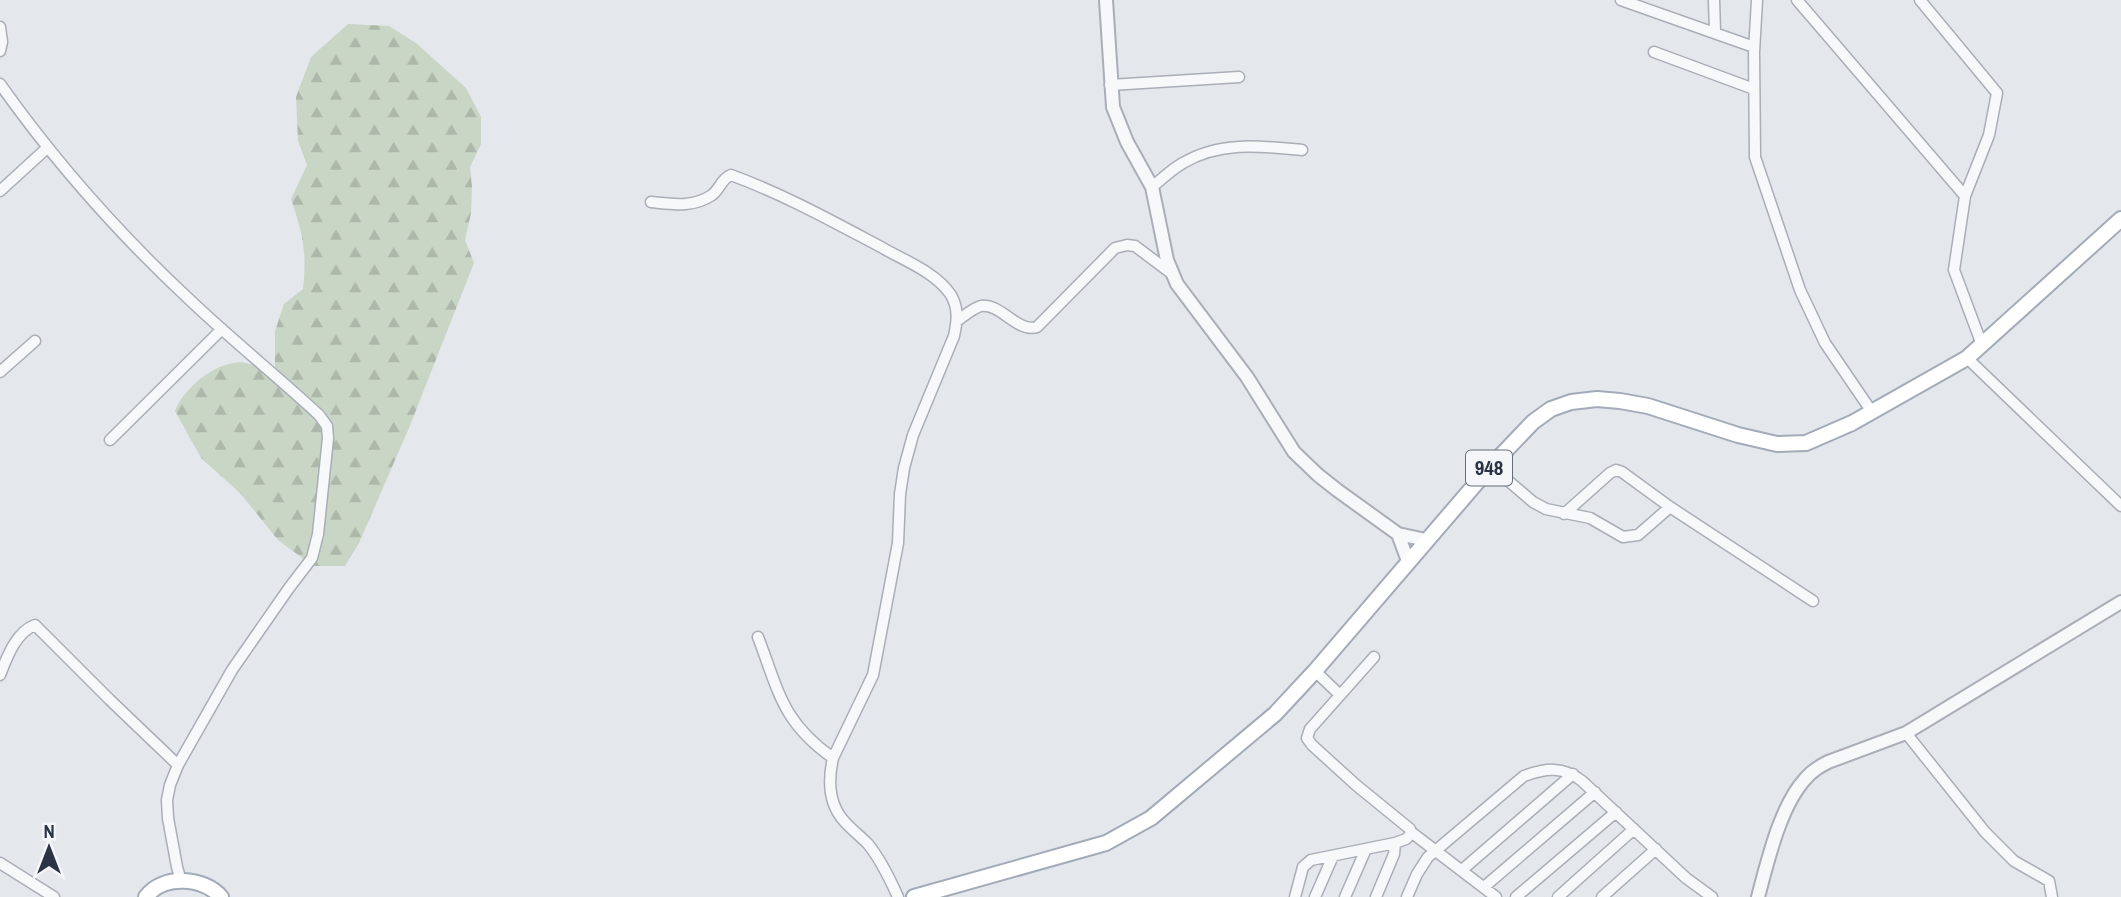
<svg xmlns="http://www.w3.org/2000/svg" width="2121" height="897" font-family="'Archivo Narrow',sans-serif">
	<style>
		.forest { fill: url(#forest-firs) }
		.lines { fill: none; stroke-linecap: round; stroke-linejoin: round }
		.minor-casing { stroke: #a9aeb7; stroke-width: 13 }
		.tertiary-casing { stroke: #a9aeb7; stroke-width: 16 }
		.primary-casing { stroke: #a3abb8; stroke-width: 18 }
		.minor { stroke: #f7f8fa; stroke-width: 10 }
		.tertiary { stroke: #f7f8fa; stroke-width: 12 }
		.primary { stroke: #fff; stroke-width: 14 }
		.labels { text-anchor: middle; stroke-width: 5; stroke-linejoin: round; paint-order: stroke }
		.shield { fill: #f4f6f9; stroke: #676e7b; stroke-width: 2 }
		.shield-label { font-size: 21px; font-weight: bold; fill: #2b3445 }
	</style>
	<defs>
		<pattern id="forest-firs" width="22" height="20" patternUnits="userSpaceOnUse" patternTransform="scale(1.75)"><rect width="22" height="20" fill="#c9d6c5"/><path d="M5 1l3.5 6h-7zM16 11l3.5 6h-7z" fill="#adb8ab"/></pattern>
	</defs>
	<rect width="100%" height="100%" fill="#e4e7ec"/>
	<path class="forest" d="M 348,24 L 389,26 L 416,43 L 466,88 L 481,117 L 481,144 L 470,167 L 472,187 L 471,213 L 465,240 L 474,263 L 409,428 L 359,543 L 345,566 L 313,566 L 278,540 L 240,493 L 201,458 L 175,411 C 184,387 222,355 250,364 C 258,366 267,372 275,376 L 275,331 L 284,304 L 303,289 C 307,252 303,234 291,199 L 307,165 L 298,141 L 296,97 L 311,57 Z"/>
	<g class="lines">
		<g class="minor-casing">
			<path id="minor" d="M 1621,0 L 1754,47
				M 1714,0 L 1715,32
				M 1757,0 L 1754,52 L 1755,157 L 1800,290 L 1825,343 L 1872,412
				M 1797,0 L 1965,196
				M 1920,0 L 1997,93 L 1989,135 L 1965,196 L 1954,270 L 1982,345
				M 0,27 L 2,42 L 0,51
				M 1654,52 L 1754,89
				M 0,84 C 56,163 120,235 191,301 C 232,340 277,376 319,415 L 327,426 L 328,438 L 318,534 L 312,558 L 289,588 L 232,670 L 178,765 L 170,785 L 167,800 L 168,818 L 177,867 L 181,881
				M 1110,85 L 1239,77
				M 1152,187 C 1162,179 1172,169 1183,163 C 1220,141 1261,146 1302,150
				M 0,191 L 47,148
				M 651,202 C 672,204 693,208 712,195 C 720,189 721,179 731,175 C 783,194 832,221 881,247 C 903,260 936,272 951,295 C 959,309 957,322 954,336 L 913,435 L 904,468 L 900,494 L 898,543 L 873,675 L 833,758 C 828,780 828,803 844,821 C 851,829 860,836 868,844 C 881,860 890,879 898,897
				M 957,321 C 964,316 973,308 981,306 C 1001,303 1017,333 1037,327 L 1115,248 L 1127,245 L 1135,246 L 1171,273
				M 1967,358 L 2121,506
				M 0,372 L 35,341
				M 110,440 L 222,329
				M 1491,466 L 1533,502 L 1546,509 L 1590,518 L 1623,537 L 1638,535 L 1670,507 L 1813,601
				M 1564,514 L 1610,473 L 1616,470 L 1622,472 L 1670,507
				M 758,637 C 779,692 782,722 833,758
				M 1315,671 L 1340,695
				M 0,675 C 7,657 16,632 35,625 L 110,700 L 178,765
				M 1906,733 L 1985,832 L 2014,861 L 2049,881 L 2052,897
				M 1411,832 L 1496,897
				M 0,863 L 54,897
				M 1462,870 L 1573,774
				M 1484,887 L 1595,792
				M 1295,897 L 1303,867 L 1311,860 L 1395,843 L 1406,839 L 1411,834 L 1410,829 L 1356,785 L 1312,745 L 1307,738 L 1310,729 L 1374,657
				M 1315,897 L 1333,856
				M 1345,897 L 1366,849
				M 1376,897 L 1394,854 L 1395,843
				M 1407,897 L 1417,874 L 1428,857 L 1524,776 C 1546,768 1563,766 1582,781 L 1686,878 L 1712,897
				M 1516,897 L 1616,812
				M 1558,897 L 1634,829
				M 1602,897 L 1656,849"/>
		</g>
		<g class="tertiary-casing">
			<path id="tertiary" d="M 1106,0 L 1113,107 L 1127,142 L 1152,187 L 1167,260 L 1177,284 L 1247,377 L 1294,452 L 1318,475 L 1337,490 L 1398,534 L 1426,540
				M 1398,534 L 1408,561
				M 1758,897 C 1768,860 1780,806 1806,778 C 1812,771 1820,766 1828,762 L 1906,733 L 2121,602"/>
		</g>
		<g class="primary-casing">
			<path id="primary" d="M 146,897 C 163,874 204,877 221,897
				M 914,897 L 1106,843 L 1151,818 L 1275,714 L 1315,671 L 1491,466 L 1533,422 L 1551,409 L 1571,402 L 1597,399 L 1620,401 L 1648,406 L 1738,435 L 1777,444 L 1806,443 L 1852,423 L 1967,358 L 2121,219"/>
		</g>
		<use href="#minor" class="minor"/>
		<use href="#tertiary" class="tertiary"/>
		<use href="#primary" class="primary"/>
	</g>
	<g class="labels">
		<rect class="shield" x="1466" y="450.5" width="46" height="35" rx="5"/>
		<g class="shield-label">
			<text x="1489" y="475">948</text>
		</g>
	</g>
	<g transform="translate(49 848)" stroke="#f4f6f9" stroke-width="5" paint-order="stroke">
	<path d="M0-5L12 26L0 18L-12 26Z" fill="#2b3445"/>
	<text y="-10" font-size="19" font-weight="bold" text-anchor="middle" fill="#2b3445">N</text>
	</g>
</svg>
